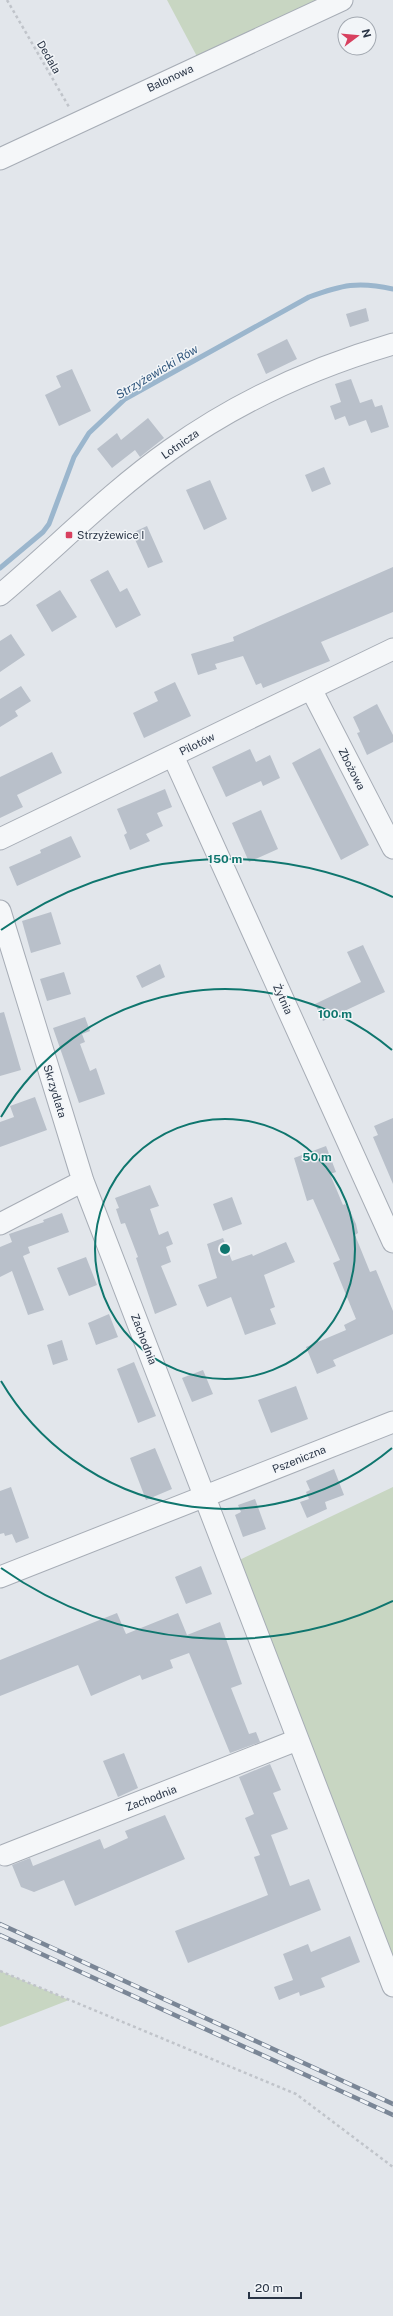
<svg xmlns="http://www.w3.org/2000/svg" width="393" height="2316" font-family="'Public Sans',sans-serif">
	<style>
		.green { fill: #c8d6c2 }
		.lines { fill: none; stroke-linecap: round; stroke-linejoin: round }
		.stream { stroke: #9bb6cd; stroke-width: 5 }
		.building { fill: #b9c0ca }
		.minor-casing { stroke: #a7adb6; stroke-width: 23 }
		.path { stroke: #c0c4ca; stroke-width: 2.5; stroke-dasharray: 3 3; stroke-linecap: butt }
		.minor { stroke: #f5f7f9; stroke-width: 21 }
		.rail-casing { stroke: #7a8696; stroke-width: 4.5 }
		.rail { stroke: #f2f5f8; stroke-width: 3; stroke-dasharray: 9; stroke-linecap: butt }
		.ring { fill: none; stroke: #0f766e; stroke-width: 2 }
		.poi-dot { fill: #d8405f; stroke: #f2f5f8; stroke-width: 1.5 }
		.labels { text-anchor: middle; stroke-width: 3; stroke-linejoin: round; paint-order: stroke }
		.street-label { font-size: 11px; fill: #293445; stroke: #f2f5f8 }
		.poi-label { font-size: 11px; fill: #293445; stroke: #f2f5f8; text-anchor: start }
		.water-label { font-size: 12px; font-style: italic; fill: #30567c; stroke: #f2f5f8 }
		.centre { fill: #0f766e; stroke: #f2f5f8; stroke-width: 2 }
		.ring-label { font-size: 12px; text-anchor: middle; font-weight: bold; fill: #0f766e; stroke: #f2f5f8; stroke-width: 3; stroke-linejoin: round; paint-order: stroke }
	</style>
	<rect width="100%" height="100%" fill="#e2e6eb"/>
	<path class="green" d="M 167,0 L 321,0 L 201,64 Z
		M 393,1487 L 393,1986 L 231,1564 Z
		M 0,1971 L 69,2000 L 0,2027 Z"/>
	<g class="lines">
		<path class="stream" d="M 0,568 L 43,532 L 49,524 L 74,457 L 89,433 L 125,399 L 309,297 C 342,285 358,281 393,289"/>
	</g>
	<path class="building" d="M 366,308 L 369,321 L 350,327 L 346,314 Z
		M 287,339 L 297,359 L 266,374 L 257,354 Z
		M 72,369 L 91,411 L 59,426 L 45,395 L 61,387 L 56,376 Z
		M 351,379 L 360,403 L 372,399 L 375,407 L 382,405 L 389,427 L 371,433 L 366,420 L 349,426 L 345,416 L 335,420 L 330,406 L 341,402 L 335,384 Z
		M 148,418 L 164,438 L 140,457 L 135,450 L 112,468 L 97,449 L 117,433 L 121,440 Z
		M 324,467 L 331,484 L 312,492 L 305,475 Z
		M 210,480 L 227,519 L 204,530 L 186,490 Z
		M 147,526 L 163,562 L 148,568 L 132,533 Z
		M 393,567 L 393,612 L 321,642 L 330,661 L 263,688 L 261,683 L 256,685 L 243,656 L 215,664 L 217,669 L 198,675 L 191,654 L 234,641 L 233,637 Z
		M 108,570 L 120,592 L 127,588 L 141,615 L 116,628 L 90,580 Z
		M 60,590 L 77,617 L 52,632 L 36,605 Z
		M 11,634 L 25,655 L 0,672 L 0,641 Z
		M 175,682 L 191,716 L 144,738 L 133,713 L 158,701 L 154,692 Z
		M 21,686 L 31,701 L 15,711 L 18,716 L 0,727 L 0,699 Z
		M 377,704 L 393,735 L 393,742 L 367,755 L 357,733 L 360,732 L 353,717 Z
		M 320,748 L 369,845 L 341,860 L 292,763 Z
		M 250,749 L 256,762 L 270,755 L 280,778 L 263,786 L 261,781 L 226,797 L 212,767 Z
		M 52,752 L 62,773 L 17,795 L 23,807 L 0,818 L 0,777 Z
		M 165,789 L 172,807 L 157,813 L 163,826 L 146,834 L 150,841 L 130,850 L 124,835 L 127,833 L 117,809 Z
		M 261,810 L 278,849 L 249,862 L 232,823 Z
		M 71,836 L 81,857 L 17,886 L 9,867 L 41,853 L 40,850 Z
		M 51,912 L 61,944 L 31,953 L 22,921 Z
		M 363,945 L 385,992 L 323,1021 L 315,1004 L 361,982 L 347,952 Z
		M 160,964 L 165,977 L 142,988 L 136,976 Z
		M 64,972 L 71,994 L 47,1001 L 40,979 Z
		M 4,1012 L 21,1070 L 0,1076 L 0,1013 Z
		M 85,1017 L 90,1031 L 82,1034 L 85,1042 L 80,1044 L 90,1071 L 96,1068 L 105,1094 L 79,1103 L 53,1028 Z
		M 35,1097 L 47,1130 L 0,1147 L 0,1122 L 14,1117 L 10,1106 Z
		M 393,1118 L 393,1184 L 373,1137 L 378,1135 L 374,1126 Z
		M 326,1146 L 336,1172 L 330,1174 L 343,1205 L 345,1204 L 350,1211 L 356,1224 L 358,1233 L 355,1235 L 370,1272 L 376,1270 L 393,1311 L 393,1334 L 333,1360 L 336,1366 L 317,1374 L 306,1347 L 346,1330 L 344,1325 L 356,1319 L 333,1263 L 340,1260 L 313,1199 L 307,1201 L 294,1158 Z
		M 150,1185 L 159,1206 L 150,1209 L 159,1235 L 168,1231 L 173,1244 L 166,1247 L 171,1262 L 161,1266 L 177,1305 L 155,1314 L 136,1258 L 138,1257 L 125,1223 L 121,1224 L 116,1209 L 119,1208 L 115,1198 Z
		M 232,1197 L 242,1224 L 223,1231 L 213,1204 Z
		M 62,1213 L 69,1232 L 28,1247 L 30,1253 L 23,1256 L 44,1310 L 28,1315 L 12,1271 L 0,1277 L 0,1247 L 12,1242 L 9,1234 L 44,1222 L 43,1220 Z
		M 223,1238 L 232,1261 L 252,1254 L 253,1256 L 286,1242 L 295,1262 L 264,1275 L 275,1307 L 270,1309 L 276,1324 L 245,1335 L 231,1297 L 207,1307 L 198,1285 L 217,1278 L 207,1244 Z
		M 86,1257 L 97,1285 L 69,1296 L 57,1268 Z
		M 109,1314 L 118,1337 L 96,1345 L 88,1323 Z
		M 62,1340 L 68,1360 L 53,1365 L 47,1345 Z
		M 134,1362 L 156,1416 L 138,1423 L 117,1369 Z
		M 203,1370 L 213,1394 L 192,1402 L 182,1378 Z
		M 296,1386 L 308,1419 L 271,1433 L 258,1400 Z
		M 155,1448 L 172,1489 L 146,1500 L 130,1458 Z
		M 334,1469 L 344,1495 L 325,1502 L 327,1509 L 307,1518 L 300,1502 L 309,1499 L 306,1492 L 310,1490 L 306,1481 Z
		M 11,1487 L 29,1538 L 16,1543 L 12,1534 L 5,1536 L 4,1533 L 0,1534 L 0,1491 Z
		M 255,1499 L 266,1529 L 243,1537 L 235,1515 L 241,1512 L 238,1505 Z
		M 201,1566 L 212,1594 L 186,1604 L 175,1577 Z
		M 117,1613 L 126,1634 L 178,1613 L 187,1635 L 220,1622 L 242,1684 L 231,1688 L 249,1734 L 256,1732 L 260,1742 L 230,1753 L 189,1653 L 170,1660 L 173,1668 L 142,1680 L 140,1675 L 91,1696 L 78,1665 L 0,1696 L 0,1660 Z
		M 124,1753 L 138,1788 L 118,1797 L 103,1761 Z
		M 270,1764 L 281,1790 L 273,1793 L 288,1829 L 271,1835 L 290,1886 L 309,1879 L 321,1910 L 188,1963 L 175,1931 L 268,1895 L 254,1857 L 260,1855 L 245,1818 L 254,1814 L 239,1777 Z
		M 165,1815 L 185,1859 L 75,1906 L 64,1880 L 34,1892 L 21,1887 L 12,1865 L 30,1858 L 33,1866 L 100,1839 L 104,1849 L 128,1838 L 125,1831 Z
		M 350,1936 L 360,1962 L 321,1978 L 325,1987 L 300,1996 L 299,1992 L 279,2000 L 274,1987 L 293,1980 L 283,1954 L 308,1944 L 311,1952 Z"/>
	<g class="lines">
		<g class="minor-casing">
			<path id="minor" d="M 0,159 L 342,0
				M 0,595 C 57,547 109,493 170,450 C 237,402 314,367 393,344
				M 311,689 L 393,848
				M 173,756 L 393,1242
				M 0,839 L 393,649
				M 0,911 L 83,1181 L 393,1986
				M 0,1224 L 83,1181
				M 0,1577 L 393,1422
				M 5,1855 L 297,1740"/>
		</g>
		<path class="path" d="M 7,0 L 69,107
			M 0,1971 L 296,2094 L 393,2167"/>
		<use href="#minor" class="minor"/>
		<g class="rail-casing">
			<path id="rail" d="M 0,1924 L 393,2104
				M 0,1935 L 393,2115"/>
		</g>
		<use href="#rail" class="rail"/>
	</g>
	<g class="ring">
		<circle cx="225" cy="1249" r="130"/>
		<path d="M392 1448A260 260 0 0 1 1 1381M1 1117A260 260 0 0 1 392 1050"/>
		<path d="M393 1601A390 390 0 0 1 1 1568M1 930A390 390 0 0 1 393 897"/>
	</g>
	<rect class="poi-dot" x="65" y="531" width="8" height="8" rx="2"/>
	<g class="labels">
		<g class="street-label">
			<text transform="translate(49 57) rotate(60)" y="4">Dedala</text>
			<text transform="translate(170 78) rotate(-25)" y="4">Balonowa</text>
			<text transform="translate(180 444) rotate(-35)" y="4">Lotnicza</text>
			<text transform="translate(197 744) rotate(-26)" y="4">Pilotów</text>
			<text transform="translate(352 769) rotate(63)" y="4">Zbożowa</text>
			<text transform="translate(283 999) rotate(66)" y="4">Żytnia</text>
			<text transform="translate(55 1091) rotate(73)" y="4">Skrzydlata</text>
			<text transform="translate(144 1339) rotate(69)" y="4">Zachodnia</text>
			<text transform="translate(299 1459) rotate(-22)" y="4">Pszeniczna</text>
			<text transform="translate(151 1798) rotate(-21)" y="4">Zachodnia</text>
		</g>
		<g class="poi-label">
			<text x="77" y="539">Strzyżewice I</text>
		</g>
		<g class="water-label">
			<text transform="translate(157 372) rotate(-31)" y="4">Strzyżewicki Rów</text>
		</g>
	</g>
	<circle cx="225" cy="1249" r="6" class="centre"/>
	<g class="ring-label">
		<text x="225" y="863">150 m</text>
		<text x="335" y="1018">100 m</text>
		<text x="317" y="1161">50 m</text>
	</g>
	<g transform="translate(357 36) rotate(74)"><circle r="19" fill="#f2f5f8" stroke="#a2a8b0"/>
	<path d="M0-3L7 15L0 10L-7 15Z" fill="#d8405f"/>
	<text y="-6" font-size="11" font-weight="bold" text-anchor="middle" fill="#293445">N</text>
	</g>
	<path d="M249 2292v6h52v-6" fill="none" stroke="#293445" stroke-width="2"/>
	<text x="255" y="2292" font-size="12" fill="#293445" stroke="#f2f5f8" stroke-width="3" paint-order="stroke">20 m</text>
</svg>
